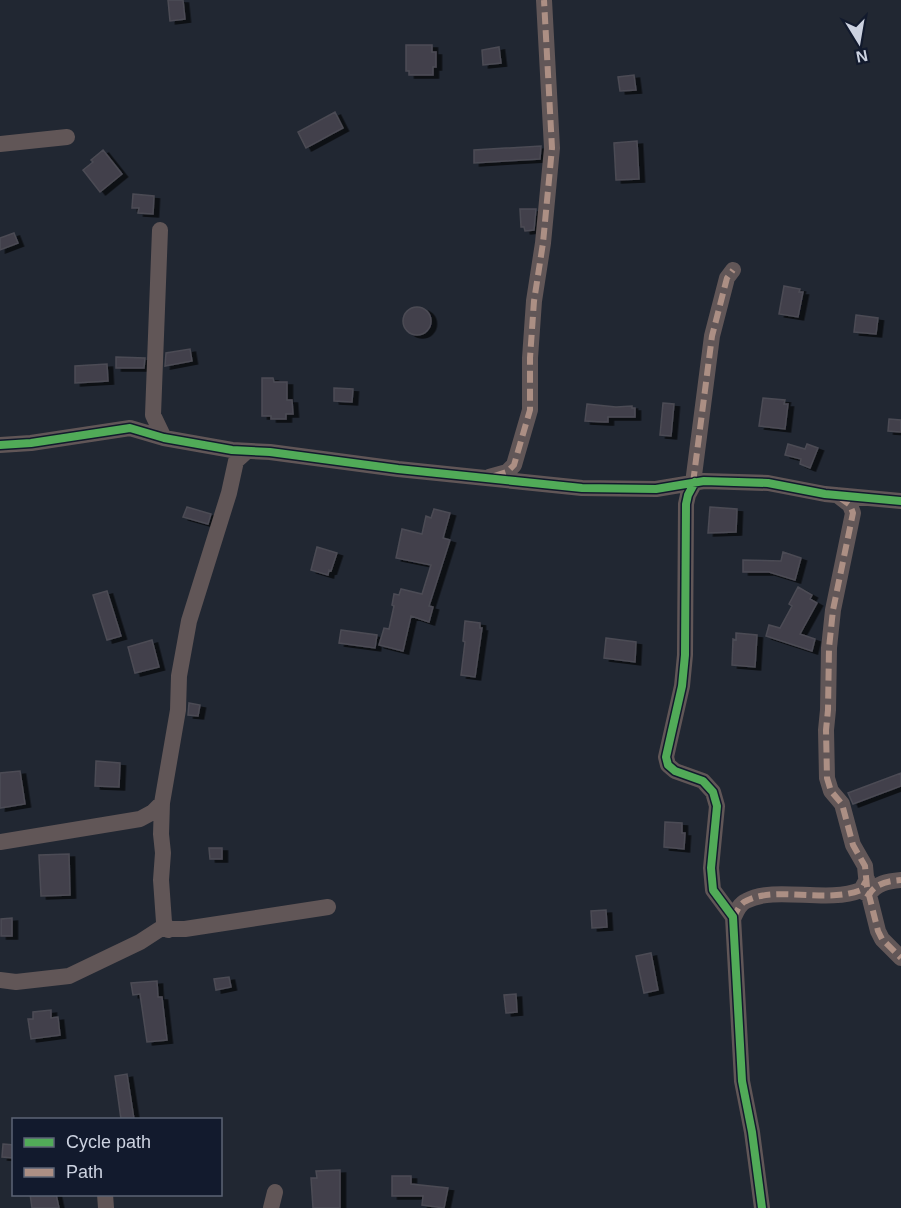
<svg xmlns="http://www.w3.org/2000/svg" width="901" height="1208" font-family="Helvetica,sans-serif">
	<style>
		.building { fill: #42404c; stroke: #4c4b54; stroke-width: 1.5; filter: url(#shadow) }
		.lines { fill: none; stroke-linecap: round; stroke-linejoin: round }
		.street { stroke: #615657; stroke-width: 16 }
		.quiet { stroke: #ac8f84; stroke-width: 6; stroke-dasharray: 12 6; stroke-linecap: butt }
		.cycleway-casing { stroke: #121a2d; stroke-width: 11 }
		.cycleway { stroke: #51ab58; stroke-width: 8 }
	</style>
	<defs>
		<filter id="shadow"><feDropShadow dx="5.5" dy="3" stdDeviation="0" flood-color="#0009"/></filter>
	</defs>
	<rect width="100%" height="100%" fill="#212732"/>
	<path class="building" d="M 168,0 L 183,0 L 185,19 L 170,21 Z
		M 406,45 L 432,45 L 432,52 L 436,52 L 436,67 L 433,67 L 433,75 L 409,75 L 409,71 L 406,71 Z
		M 499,47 L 501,63 L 483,65 L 482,50 Z
		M 634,75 L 636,90 L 620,91 L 618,77 Z
		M 335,112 L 343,128 L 306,148 L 298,132 Z
		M 637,141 L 639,179 L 616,180 L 614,143 Z
		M 541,146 L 540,159 L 474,163 L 474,150 Z
		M 103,150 L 122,174 L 100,192 L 83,170 L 93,162 L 91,160 Z
		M 133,194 L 154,196 L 153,214 L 138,213 L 139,208 L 132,208 Z
		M 520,209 L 536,209 L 534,230 L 525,231 L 524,227 L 521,227 Z
		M 14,233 L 18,243 L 0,250 L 0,238 Z
		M 784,286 L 800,289 L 799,292 L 803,292 L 798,317 L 779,314 Z
		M403 321a14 14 0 1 1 28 0a14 14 0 1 1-28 0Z
		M 856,315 L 878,318 L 876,334 L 854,332 Z
		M 190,349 L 192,361 L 165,366 L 166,353 Z
		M 116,357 L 145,358 L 144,368 L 116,368 Z
		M 107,364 L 108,381 L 75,383 L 75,366 Z
		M 262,378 L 273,378 L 274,382 L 287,382 L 287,400 L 292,400 L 293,414 L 286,414 L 286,419 L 271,419 L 271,416 L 262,416 Z
		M 334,388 L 353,389 L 352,402 L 334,401 Z
		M 763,398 L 785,400 L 784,404 L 788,404 L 785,429 L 759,426 Z
		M 663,403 L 674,404 L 671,436 L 660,435 Z
		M 587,404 L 616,407 L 632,406 L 632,408 L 635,408 L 635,417 L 608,417 L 608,422 L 604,422 L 585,421 Z
		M 889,419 L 901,420 L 901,432 L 888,431 Z
		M 788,444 L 805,449 L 807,444 L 818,448 L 810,468 L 800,464 L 801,459 L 785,455 Z
		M 187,507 L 211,514 L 208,524 L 183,517 Z
		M 710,507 L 737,509 L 736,532 L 708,533 Z
		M 434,509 L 450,513 L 443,538 L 450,540 L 429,606 L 433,607 L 429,622 L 411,616 L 403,651 L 379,645 L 384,628 L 389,629 L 394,606 L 392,605 L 394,594 L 399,595 L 401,589 L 422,594 L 431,565 L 396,558 L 402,529 L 422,534 L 426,516 L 431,518 Z
		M 317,547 L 337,553 L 331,571 L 329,570 L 328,575 L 311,570 Z
		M 783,552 L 801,558 L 795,580 L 769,572 L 743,572 L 743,560 L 781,561 Z
		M 798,587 L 812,595 L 810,599 L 817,603 L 800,634 L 815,639 L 812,651 L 766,636 L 769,625 L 780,628 L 792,606 L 789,604 Z
		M 107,591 L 121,636 L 107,640 L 93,595 Z
		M 465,621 L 480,623 L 480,628 L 482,628 L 475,677 L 461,675 L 465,642 L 463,641 Z
		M 341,630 L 377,635 L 375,648 L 339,643 Z
		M 736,633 L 757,635 L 755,667 L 732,665 L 733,639 L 736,640 Z
		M 606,638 L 636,642 L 635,662 L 604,658 Z
		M 152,640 L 159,667 L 135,673 L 128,647 Z
		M 189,703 L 200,705 L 198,716 L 188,715 Z
		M 96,761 L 120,763 L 119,787 L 95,786 Z
		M 20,771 L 25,804 L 0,808 L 0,773 Z
		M 901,773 L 901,786 L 853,804 L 848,793 Z
		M 665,822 L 682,823 L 682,833 L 685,833 L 684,849 L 664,847 Z
		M 209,848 L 222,848 L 222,859 L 210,859 Z
		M 69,854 L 70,895 L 41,896 L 39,855 Z
		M 606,910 L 607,927 L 592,928 L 591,911 Z
		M 12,918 L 12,936 L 1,936 L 1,919 Z
		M 651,953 L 658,990 L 644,993 L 636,956 Z
		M 229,977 L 231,987 L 216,990 L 214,979 Z
		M 157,981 L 158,997 L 162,997 L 167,1040 L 147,1042 L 140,994 L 133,995 L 131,983 Z
		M 516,994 L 517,1012 L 506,1013 L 504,995 Z
		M 51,1010 L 51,1018 L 58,1017 L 60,1035 L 31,1039 L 28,1019 L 33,1019 L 33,1012 Z
		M 127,1074 L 134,1119 L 121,1119 L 115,1076 Z
		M 3,1144 L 14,1145 L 14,1158 L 2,1157 Z
		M 340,1170 L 340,1208 L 313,1208 L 311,1178 L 317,1178 L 316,1171 Z
		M 392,1176 L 411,1176 L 411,1184 L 448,1188 L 444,1208 L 422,1205 L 423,1196 L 392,1196 Z
		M 30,1194 L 56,1194 L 59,1208 L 32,1208 Z"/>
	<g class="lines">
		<path class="street" d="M 0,144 L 67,137
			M 160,230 L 153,415 L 164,438
			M 0,445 L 31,443 L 130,428 L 164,438 L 232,450 L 270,452 L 398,469 L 582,488 L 656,489 L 704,481 L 768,483 L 825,494 L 901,501
			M 489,477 L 507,472 L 514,465 L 530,410 L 530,358 L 534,301 L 543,243 L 552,148 L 544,0
			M 695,482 L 688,495 L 686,504 L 685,655 L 682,686 L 666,757 L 668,765 L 675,771 L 703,781 L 713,792 L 717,806 L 711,868 L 713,890 L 733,917 L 742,1081 L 752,1132 L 762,1208
			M 693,483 L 712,336 L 727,278 L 733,270
			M 837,495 L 850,505 L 853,513 L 833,610 L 829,648 L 828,710 L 826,730 L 827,778 L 831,791 L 842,804 L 853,845 L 865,866 L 867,887 L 878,931 L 882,939 L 901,958
			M 0,842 L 140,819 L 153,812 L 162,803
			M 862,891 L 869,895 C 875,883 889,881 901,880
			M 733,919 C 736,913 739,904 746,901 C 776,885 826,904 861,890 L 867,879
			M 168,930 L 164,922 L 161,880 L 163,853 L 161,834 L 162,803 L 178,710 L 179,676 L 189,621 L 229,493 L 236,461 L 247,451
			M 0,980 L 16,982 L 69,976 L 140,942 L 160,929 L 185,929 L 328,907
			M 105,1194 L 106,1208
			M 271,1208 L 275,1192"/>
		<path class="quiet" d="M 494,476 L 507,472 L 514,465 L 530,410 L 530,358 L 534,301 L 543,243 L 552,148 L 544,0
			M 693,483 L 712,336 L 727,278 L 733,270
			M 839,497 L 850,505 L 853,513 L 833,610 L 829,648 L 828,710 L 826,730 L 827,778 L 831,791 L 842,804 L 853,845 L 865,866 L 867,887 L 878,931 L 882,939 L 901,958
			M 866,893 L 869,895 C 875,883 889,881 901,880
			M 733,919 C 736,913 739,904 746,901 C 776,885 826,904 861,890 L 867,879"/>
		<g class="cycleway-casing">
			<path id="cycleway" d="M 0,445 L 31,443 L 130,428 L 164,438 L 232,450 L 270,452 L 398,469 L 582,488 L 656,489 L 704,481 L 768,483 L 825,494 L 901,501
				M 695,482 L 688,495 L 686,504 L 685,655 L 682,686 L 666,757 L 668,765 L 675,771 L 703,781 L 713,792 L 717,806 L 711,868 L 713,890 L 733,917 L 742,1081 L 752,1132 L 762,1208"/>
		</g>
		<use href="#cycleway" class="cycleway"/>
	</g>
	<rect x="12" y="1118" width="210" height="78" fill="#121a2d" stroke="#5c6475" stroke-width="1.5"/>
	<rect x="24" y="1138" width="30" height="9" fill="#51ab58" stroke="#5c6475" stroke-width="1.5"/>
	<text x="66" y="1148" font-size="18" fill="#ccd2e0">Cycle path</text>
	<rect x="24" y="1168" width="30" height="9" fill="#ac8f84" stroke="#5c6475" stroke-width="1.5"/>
	<text x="66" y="1178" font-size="18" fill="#ccd2e0">Path</text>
	<g transform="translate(859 42) rotate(169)" stroke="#121a2d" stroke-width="4.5" paint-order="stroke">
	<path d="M0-4.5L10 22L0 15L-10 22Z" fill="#ccd2e0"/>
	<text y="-9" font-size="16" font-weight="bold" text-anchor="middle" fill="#ccd2e0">N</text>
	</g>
</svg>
